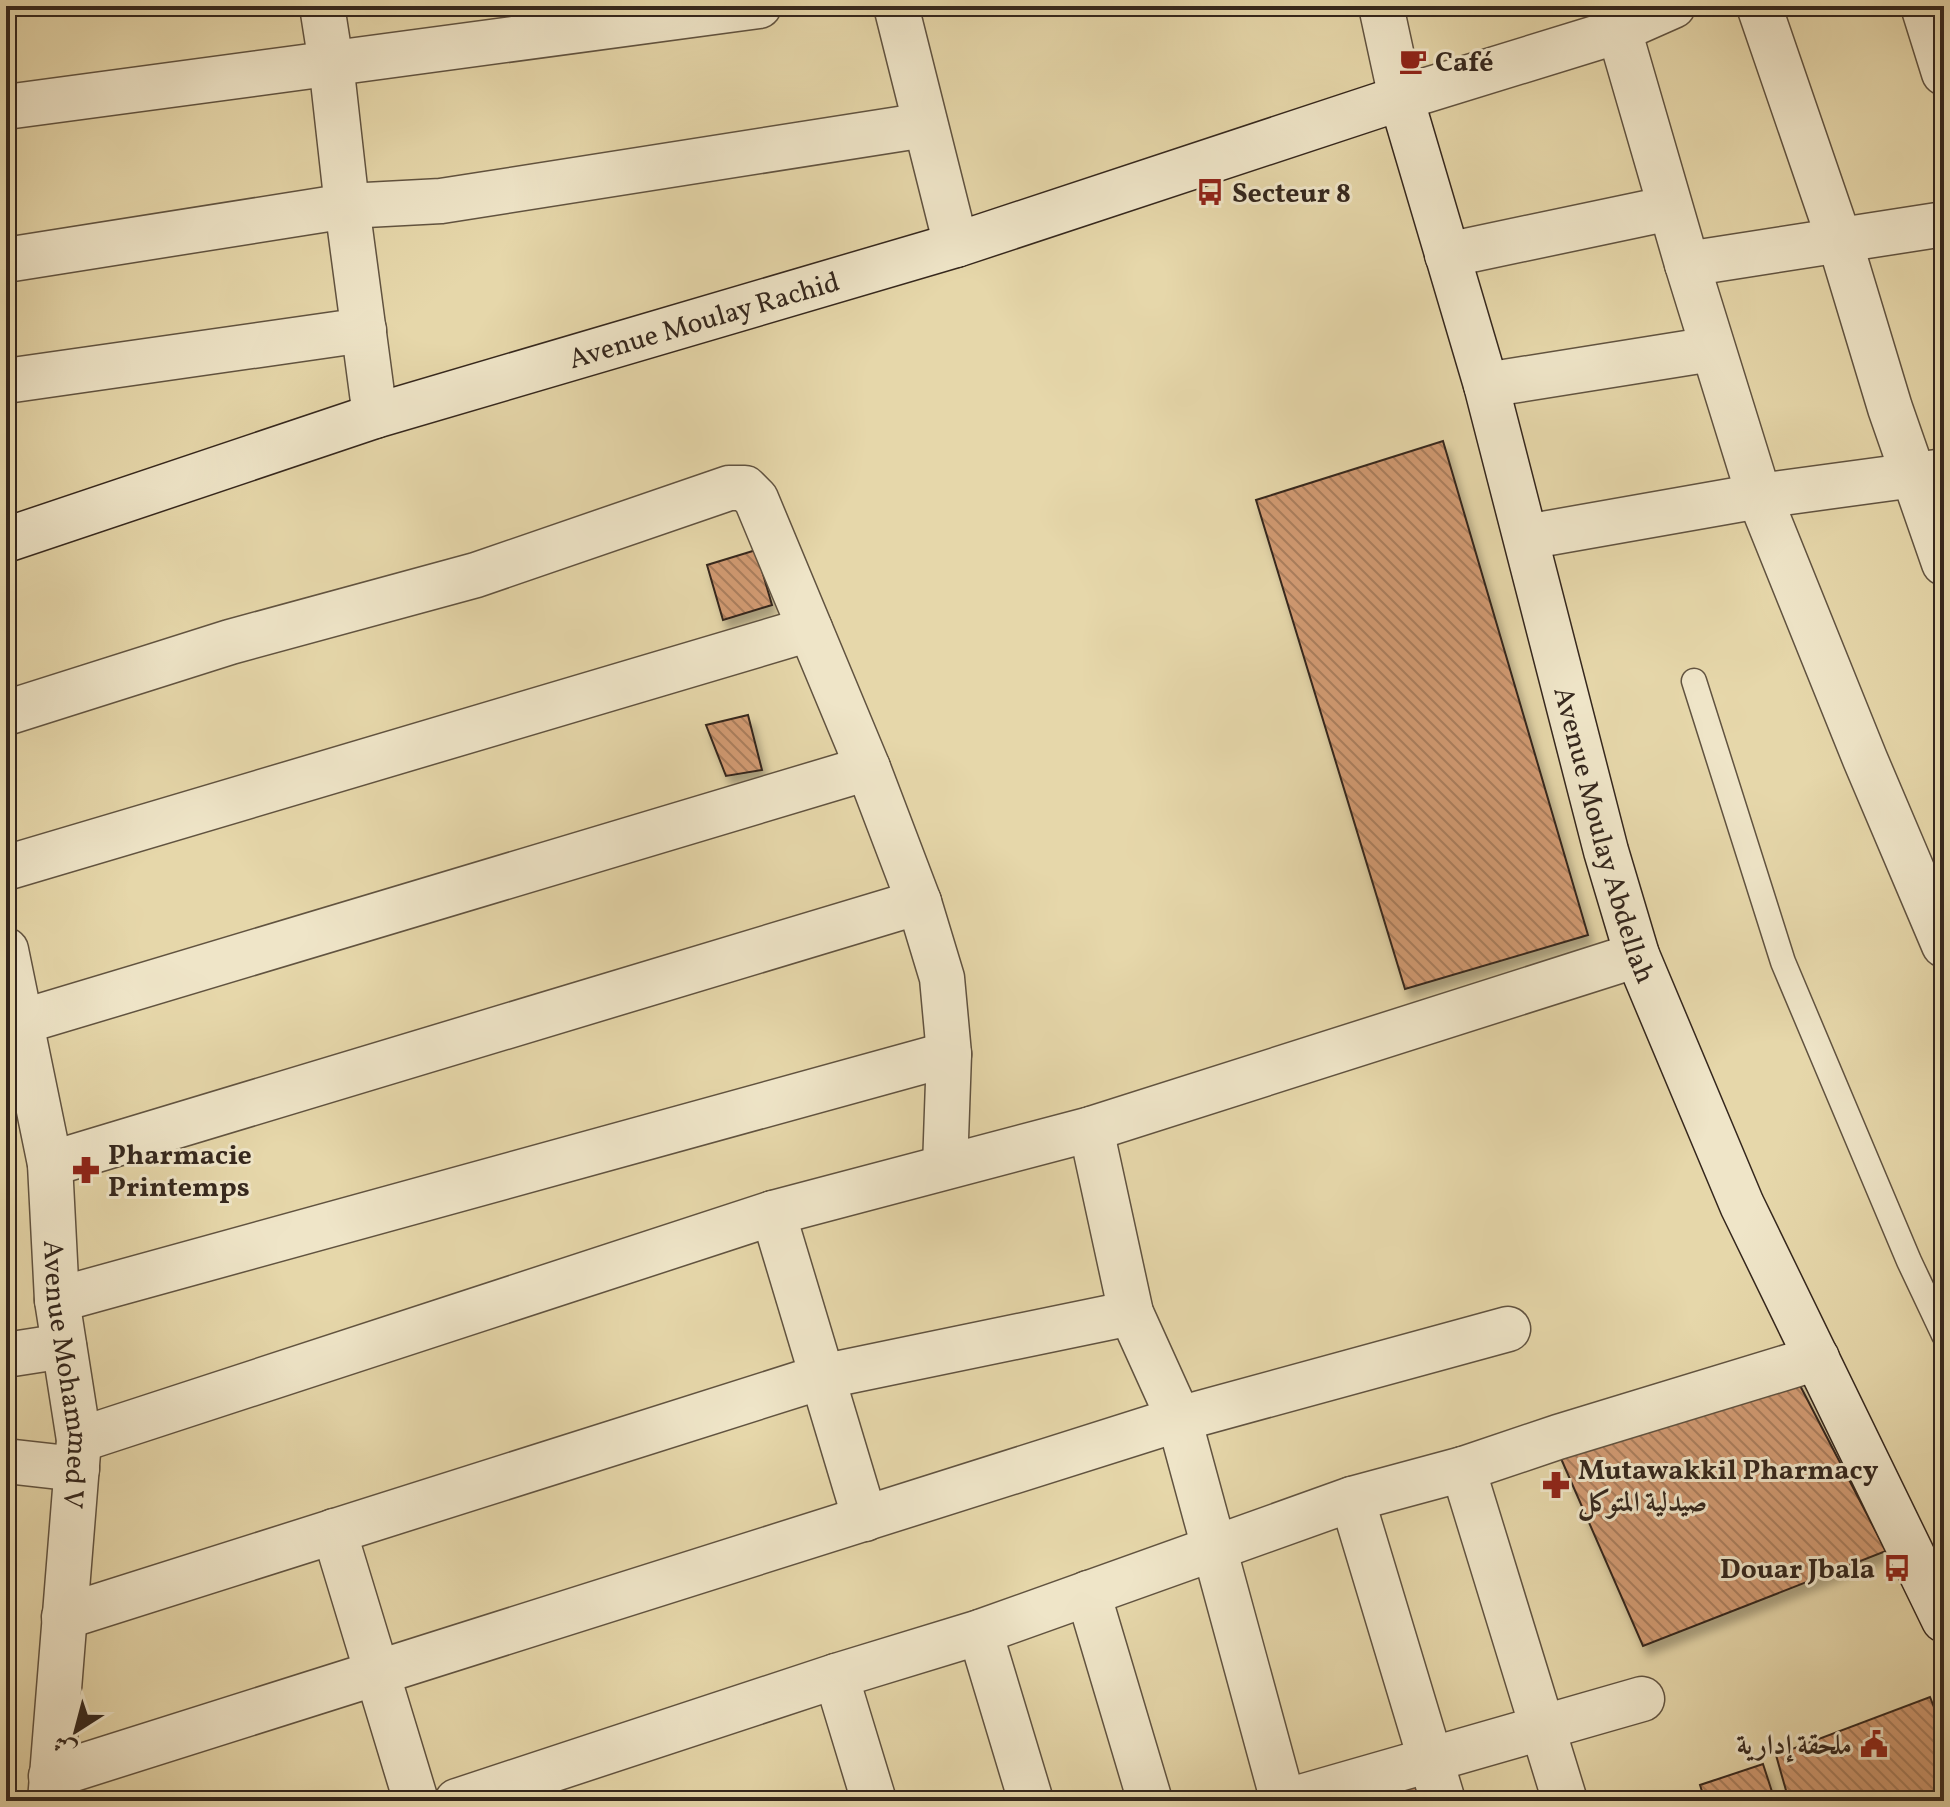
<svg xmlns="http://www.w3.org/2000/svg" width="1950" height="1807" font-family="Vollkorn,Amiri,serif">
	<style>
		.building { fill: url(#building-back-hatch); stroke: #35271d; stroke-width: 2; filter: url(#shadow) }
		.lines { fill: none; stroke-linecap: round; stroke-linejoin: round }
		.lane-casing { stroke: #615340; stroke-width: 27 }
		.street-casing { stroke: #615340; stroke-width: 47 }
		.secondary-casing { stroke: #35271d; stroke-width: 47 }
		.lane { stroke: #efe5c8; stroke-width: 24 }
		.street { stroke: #efe5c8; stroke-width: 44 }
		.secondary { stroke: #efe5c8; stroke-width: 44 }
		.labels { text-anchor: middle; stroke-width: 6; stroke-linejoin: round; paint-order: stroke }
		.poi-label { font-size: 28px; font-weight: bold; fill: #35271d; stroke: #efe5c8; text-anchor: start }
		.street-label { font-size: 28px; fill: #35271d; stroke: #efe5c8 }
	</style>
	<defs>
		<pattern id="building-back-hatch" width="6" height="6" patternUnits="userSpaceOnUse" patternTransform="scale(2)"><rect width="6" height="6" fill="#d19a72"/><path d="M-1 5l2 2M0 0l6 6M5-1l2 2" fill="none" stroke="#aa7e5d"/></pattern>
		<filter id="shadow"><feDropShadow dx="5" dy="9" stdDeviation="4" flood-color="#0004"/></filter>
	</defs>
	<rect width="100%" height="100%" fill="#e6d7aa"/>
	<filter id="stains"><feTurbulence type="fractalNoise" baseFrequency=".0025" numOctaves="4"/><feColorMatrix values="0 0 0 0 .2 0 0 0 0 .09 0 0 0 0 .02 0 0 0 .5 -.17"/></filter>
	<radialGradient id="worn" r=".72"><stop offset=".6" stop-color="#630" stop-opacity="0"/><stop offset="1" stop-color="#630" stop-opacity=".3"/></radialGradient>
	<path class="building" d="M 1443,441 L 1588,935 L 1405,989 L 1256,500 Z
		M 756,550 L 772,605 L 723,620 L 707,565 Z
		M 748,715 L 762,770 L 726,776 L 706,725 Z
		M 1793,1372 L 1886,1551 L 1643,1646 L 1559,1454 Z
		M 1930,1697 L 1944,1733 L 1944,1801 L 1789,1801 L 1776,1755 Z
		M 1763,1764 L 1775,1801 L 1705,1801 L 1700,1785 Z
		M 1427,1778 L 1434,1801 L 1357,1801 Z"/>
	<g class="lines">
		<g class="lane-casing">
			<path id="lane" d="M 1694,681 L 1783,962 L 1909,1261 L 1944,1335"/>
		</g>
		<g class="street-casing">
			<g id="street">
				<path d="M 322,6 L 331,63 L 347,206 L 375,416"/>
				<path d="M 896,6 L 956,245"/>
				<path d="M 1381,6 L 1401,98 L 1612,33 L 1673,6"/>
				<path d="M 1759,6 L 1839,239 L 1890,408 L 1944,563"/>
				<path d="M 1923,6 L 1944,73"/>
				<path d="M 1619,30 L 1687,264 L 1759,496 L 1865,759 L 1944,945"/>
				<path d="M 6,107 L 759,6"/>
				<path d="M 1447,255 L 1670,208"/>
				<path d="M 6,260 L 347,206 L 441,201 L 925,125"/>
				<path d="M 1687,264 L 1944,224"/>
				<path d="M 6,381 L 364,330"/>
				<path d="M 1486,385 L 1712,349"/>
				<path d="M 1526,537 L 1759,496 L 1944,471"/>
				<path d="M 6,713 L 230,642 L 476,575 L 729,488 L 745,488 L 756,499 L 868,768 L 919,902 L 942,978 L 949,1054 L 945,1167"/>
				<path d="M 6,868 L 810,629"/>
				<path id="s1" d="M 6,950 L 50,1164 L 57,1300 L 79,1440 L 50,1801"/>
				<path d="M 21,1022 L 868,768"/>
				<path d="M 1091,1129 L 1131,1313 L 1179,1419 L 1283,1801"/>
				<path d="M 50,1164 L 919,902"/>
				<path d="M 773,1213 L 865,1519"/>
				<path d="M 57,1300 L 949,1054"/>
				<path d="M 6,1355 L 64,1346"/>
				<path d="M 79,1440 L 773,1213 L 1091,1129 L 1637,955"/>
				<path d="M 6,1461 L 77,1469"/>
				<path d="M 1463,1469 L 1565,1801"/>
				<path d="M 1352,1499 L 1443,1801"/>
				<path d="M 334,1531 L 416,1801"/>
				<path d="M 1088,1593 L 1150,1801"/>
				<path d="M 64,1617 L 821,1377 L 1131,1313"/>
				<path d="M 980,1632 L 1031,1801"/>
				<path d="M 836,1676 L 874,1801"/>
				<path d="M 51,1776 L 1179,1419 L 1508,1329"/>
				<path d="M 457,1801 L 836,1676 L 980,1632 L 1352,1499 L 1463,1469 L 1558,1437 L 1817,1358"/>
				<path d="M 1287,1801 L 1642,1699"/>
			</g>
		</g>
		<g class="secondary-casing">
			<g id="secondary">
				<path id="s2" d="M 6,540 L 375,416 L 956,245 L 1401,98 L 1486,385 L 1606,851 L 1637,955 L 1742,1205 L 1944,1620"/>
			</g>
		</g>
		<use href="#lane" class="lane"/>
		<use href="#street" class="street"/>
		<use href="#secondary" class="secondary"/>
	</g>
	<defs>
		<g id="cafe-bare" transform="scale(2.16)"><path d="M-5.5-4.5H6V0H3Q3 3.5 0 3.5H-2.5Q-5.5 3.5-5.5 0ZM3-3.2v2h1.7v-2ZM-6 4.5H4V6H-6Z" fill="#8f2418" stroke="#efe5c8" stroke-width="2.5" paint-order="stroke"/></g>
		<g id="bus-bare" transform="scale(2.16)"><path d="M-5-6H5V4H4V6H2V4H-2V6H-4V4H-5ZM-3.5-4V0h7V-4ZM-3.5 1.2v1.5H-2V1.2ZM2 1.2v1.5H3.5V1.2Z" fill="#8f2418" stroke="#efe5c8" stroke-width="2.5" paint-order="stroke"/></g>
		<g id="pharmacy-bare" transform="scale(2.16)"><path d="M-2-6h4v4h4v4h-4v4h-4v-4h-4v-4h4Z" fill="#8f2418" stroke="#efe5c8" stroke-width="2.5" paint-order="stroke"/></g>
		<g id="civic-bare" transform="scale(2.16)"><path d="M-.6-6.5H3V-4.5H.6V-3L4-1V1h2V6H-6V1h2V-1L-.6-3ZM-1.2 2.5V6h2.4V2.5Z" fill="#8f2418" stroke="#efe5c8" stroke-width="2.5" paint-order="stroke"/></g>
	</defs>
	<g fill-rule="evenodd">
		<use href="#cafe-bare" x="1413" y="61"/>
		<use href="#bus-bare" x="1210" y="192"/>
		<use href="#pharmacy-bare" x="86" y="1170"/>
		<use href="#pharmacy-bare" x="1556" y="1485"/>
		<use href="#bus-bare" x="1897" y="1568"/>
		<use href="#civic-bare" x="1874" y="1744"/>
	</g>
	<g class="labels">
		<g class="poi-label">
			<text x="1435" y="71">Café</text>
			<text x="1232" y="202">Secteur 8</text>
			<text x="108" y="1164">Pharmacie<tspan x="108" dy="32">Printemps</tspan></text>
			<text x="1578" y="1479">Mutawakkil Pharmacy<tspan x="1578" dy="32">صيدلية المتوكل</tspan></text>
			<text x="1875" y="1578" text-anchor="end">Douar Jbala</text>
			<text x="1852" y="1754" text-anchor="end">ملحقة إدارية</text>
		</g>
		<g class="street-label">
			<text dy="10" stroke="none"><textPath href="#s2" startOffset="732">Avenue Moulay Rachid</textPath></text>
			<text dy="10" stroke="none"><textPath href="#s2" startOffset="2228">Avenue Moulay Abdellah</textPath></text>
			<text dy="10" stroke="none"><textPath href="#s1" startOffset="430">Avenue Mohammed V</textPath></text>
		</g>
	</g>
	<rect width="1950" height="1807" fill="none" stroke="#e6d7aa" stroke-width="32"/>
	<rect x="8" y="8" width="1934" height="1791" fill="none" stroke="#35271d" stroke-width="4"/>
	<rect x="16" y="16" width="1918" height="1775" fill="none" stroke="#35271d" stroke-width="2"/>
	<g transform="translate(76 1731) rotate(216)" stroke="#efe5c8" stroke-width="6" paint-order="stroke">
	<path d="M0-6L14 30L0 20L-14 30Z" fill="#35271d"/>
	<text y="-12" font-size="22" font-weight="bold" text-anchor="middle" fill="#35271d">ش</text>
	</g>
	<rect width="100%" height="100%" filter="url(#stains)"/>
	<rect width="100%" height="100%" fill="url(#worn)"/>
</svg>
